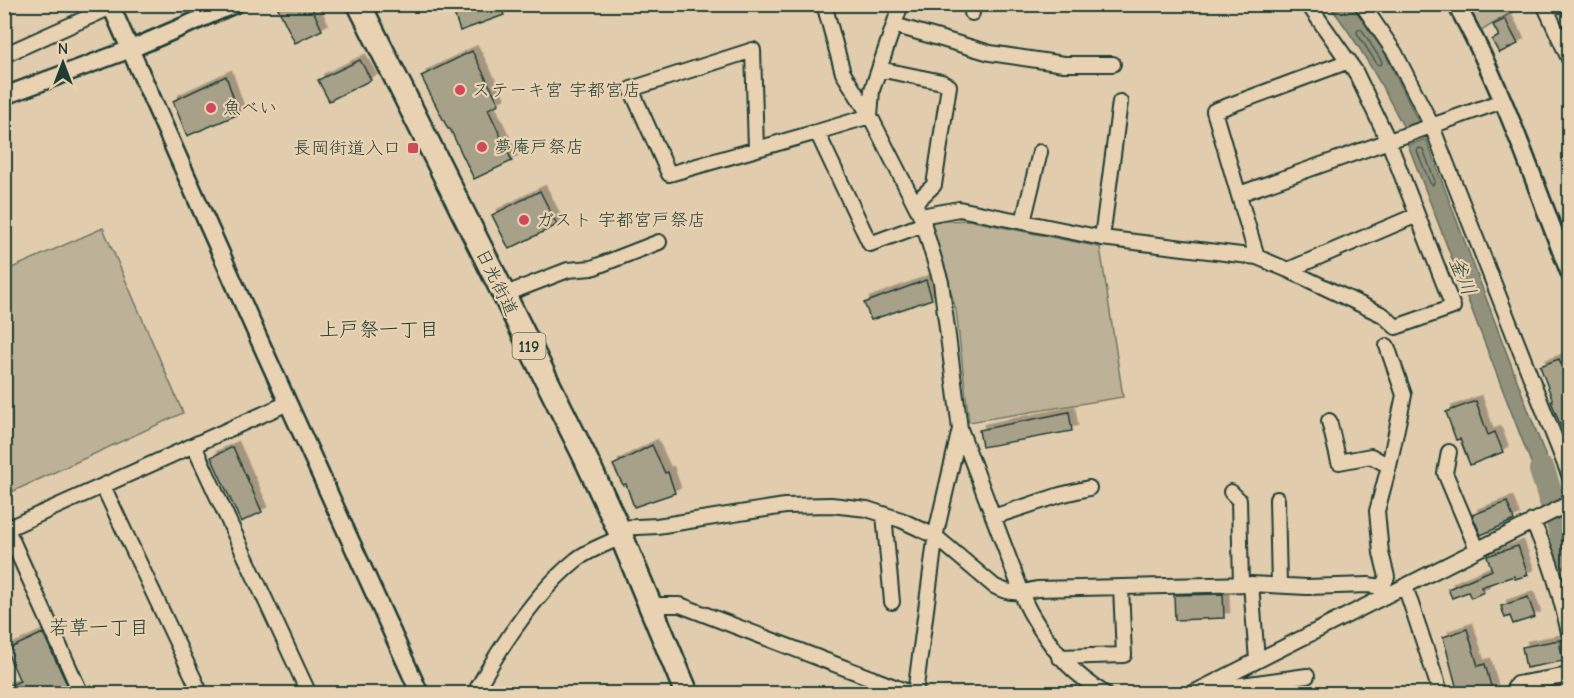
<svg xmlns="http://www.w3.org/2000/svg" width="1574" height="698" font-family="'Comic Neue','Klee One',sans-serif">
	<style>
		.green { fill: #bdb297; stroke: #6e7866; stroke-width: 1.5 }
		.water { fill: #91917b; stroke: #636f5f; stroke-width: 1.5 }
		.lines { fill: none; stroke-linecap: round; stroke-linejoin: round }
		.shore { stroke: #4d5f50; stroke-width: 1.5 }
		.river { stroke: #91917b; stroke-width: 26 }
		.building { fill: #a8a18a; stroke: #1f3d34; stroke-width: 1.5; filter: url(#shadow) }
		.minor-casing { stroke: #1f3d34; stroke-width: 18 }
		.tertiary-casing { stroke: #1f3d34; stroke-width: 21 }
		.trunk-casing { stroke: #1f3d34; stroke-width: 27 }
		.minor { stroke: #e9d2b2; stroke-width: 14 }
		.tertiary { stroke: #e9d2b2; stroke-width: 16 }
		.trunk { stroke: #e9d2b2; stroke-width: 22 }
		.poi-dot { fill: #d1495b; stroke: #e9d2b2; stroke-width: 2 }
		.labels { text-anchor: middle; stroke-width: 4.5; stroke-linejoin: round; paint-order: stroke }
		.shield { fill: #e9d2b2; stroke: #5c6a5a; stroke-width: 1.5 }
		.shield-label { font-size: 16px; font-weight: bold; fill: #1f3d34 }
		.poi-label { font-size: 18px; fill: #1f3d34; stroke: #e9d2b2; text-anchor: start }
		.street-label { font-size: 18px; fill: #1f3d34; stroke: #e9d2b2 }
		.water-label { font-size: 20px; font-style: italic; fill: #304a3f; stroke: #e9d2b2 }
		.neighbourhood-label { font-size: 20px; fill: #1f3d34; stroke: #e9d2b2 }
	</style>
	<defs>
		<filter id="shadow"><feDropShadow dx="5.5" dy="-5.5" stdDeviation="0" flood-color="#0004"/></filter>
	</defs>
	<rect width="100%" height="100%" fill="#e1ccad"/>
	<filter id="ink" filterUnits="userSpaceOnUse"><feTurbulence type="fractalNoise" baseFrequency=".0167" numOctaves="2"/><feDisplacementMap in="SourceGraphic" scale="12" xChannelSelector="R" yChannelSelector="G"/><feConvolveMatrix kernelMatrix="1 2 1 2 8 2 1 2 1" color-interpolation-filters="sRGB"/></filter>
	<g filter="url(#ink)">
		<path class="green" d="M 1465,5 L 1524,5 L 1481,31 Z
			M 968,220 L 1100,247 L 1123,397 L 969,422 L 956,310 L 931,222 Z
			M 103,228 L 183,413 L 5,495 L 5,271 Z"/>
		<path class="water" d="M 1329,5 L 1352,5 L 1384,51 L 1419,123 L 1404,128 C 1382,85 1359,43 1329,5 Z
			M 1426,139 L 1561,497 L 1547,504 L 1408,145 Z
			M 1568,515 L 1570,520 L 1569,580 L 1555,522 Z"/>
		<g class="lines">
			<path class="shore" d="M 1358,29 L 1362,30 L 1382,62 L 1381,65 L 1377,64 L 1357,33 Z
				M 1419,148 L 1423,149 L 1435,181 L 1433,185 L 1430,183 L 1417,151 Z"/>
			<path class="river" d="M 1542,470 L 1570,557"/>
		</g>
		<path class="building" d="M 286,4 L 310,4 L 322,30 L 295,43 L 278,8 Z
			M 451,4 L 500,4 L 504,15 L 460,31 Z
			M 1505,19 L 1518,44 L 1499,53 L 1492,40 L 1499,36 L 1493,25 Z
			M 472,51 L 499,104 L 488,109 L 512,161 L 474,179 L 450,129 L 448,129 L 421,76 Z
			M 360,60 L 371,80 L 329,101 L 318,80 Z
			M 226,76 L 239,114 L 187,136 L 173,101 Z
			M 540,191 L 557,225 L 509,249 L 492,215 Z
			M 926,280 L 932,299 L 871,320 L 864,303 Z
			M 1559,359 L 1569,388 L 1569,447 L 1551,401 L 1553,401 L 1540,366 Z
			M 1476,401 L 1488,435 L 1495,432 L 1503,452 L 1470,465 L 1460,439 L 1456,440 L 1446,412 Z
			M 1069,412 L 1072,431 L 982,447 L 979,430 Z
			M 652,445 L 665,473 L 668,472 L 675,493 L 634,507 L 626,484 L 623,485 L 613,465 Z
			M 233,447 L 262,512 L 241,522 L 211,457 Z
			M 1507,502 L 1514,520 L 1481,535 L 1472,515 Z
			M 1518,546 L 1528,575 L 1515,579 L 1514,576 L 1481,587 L 1484,592 L 1471,598 L 1468,592 L 1452,598 L 1448,589 L 1492,570 L 1487,556 Z
			M 1223,594 L 1224,618 L 1175,620 L 1174,595 Z
			M 1528,597 L 1535,617 L 1513,624 L 1510,616 L 1505,618 L 1501,606 Z
			M 1467,629 L 1478,666 L 1485,664 L 1492,690 L 1480,693 L 1458,693 L 1443,637 Z
			M 43,633 L 71,693 L 4,693 L 4,688 L 20,681 L 6,650 Z
			M 1559,640 L 1563,661 L 1526,668 L 1522,647 Z"/>
		<g class="lines">
			<g class="minor-casing">
				<path id="minor" d="M 824,4 L 843,73 L 870,116 L 817,132 L 870,244 L 924,224
					M 901,4 L 872,90 L 870,116 L 921,216 L 941,282 L 960,429 L 1022,593 C 1025,606 1032,615 1039,627 C 1060,659 1073,673 1105,694
					M 972,4 L 972,13
					M 1362,4 L 1395,53 L 1431,124 L 1570,477
					M 1544,4 L 1570,61
					M 1547,9 L 1562,4
					M 894,25 L 990,53 L 1064,64 L 1113,64
					M 4,55 L 111,7
					M 1349,61 L 1214,111 L 1257,257 L 1288,270 L 1417,215
					M 879,69 L 942,82 L 949,86 L 934,185 L 915,203
					M 756,149 L 753,50 L 631,89 L 669,174 L 817,132
					M 1239,194 L 1502,101
					M 921,216 L 959,209 L 1102,238 L 1257,257
					M 1023,222 L 1040,152
					M 1102,238 L 1120,102
					M 1288,270 L 1383,315 L 1396,327 L 1453,307 L 1388,140 L 1355,71 L 1308,4
					M 503,295 L 568,270 L 592,268 L 659,242
					M 1387,346 L 1404,395 L 1389,466
					M 1329,421 L 1339,462 L 1371,456 L 1389,466 L 1377,511 L 1381,553 L 1387,577 L 1382,587
					M 194,446 L 309,694
					M 1449,452 L 1445,473 L 1477,549
					M 103,486 L 201,694
					M 1231,492 L 1239,500 L 1241,584
					M 1277,499 L 1279,585
					M 884,514 L 892,602
					M 993,517 L 1060,495 L 1089,488
					M 1532,521 C 1552,561 1560,594 1570,637
					M 618,528 L 657,526 L 785,506 L 831,505 L 867,509 L 901,520 L 935,536 L 994,586 C 1010,595 1020,593 1037,589 L 1251,584 L 1307,587 L 1368,585 L 1382,587 L 1386,595
					M 7,529 L 81,694
					M 4,530 L 288,403
					M 1251,584 L 1257,660
					M 1405,586 L 1441,694
					M 650,605 L 680,605 L 913,694
					M 1059,657 L 1124,655 L 1121,587
					M 1206,690 L 1307,676
					M 474,694 C 499,649 536,592 576,560 C 588,550 607,544 621,537
					M 915,694 L 936,533 L 960,429
					M 1191,694 L 1570,503
					M 1511,694 L 1517,684 L 1570,675"/>
			</g>
			<g class="tertiary-casing">
				<path id="tertiary" d="M 110,4 L 258,337 L 420,694
					M 1456,4 C 1503,87 1535,185 1570,274
					M 4,96 L 131,49 L 235,4"/>
			</g>
			<g class="trunk-casing">
				<path id="trunk" d="M 359,4 L 584,455 L 618,528 L 687,694"/>
			</g>
			<use href="#minor" class="minor"/>
			<use href="#tertiary" class="tertiary"/>
			<use href="#trunk" class="trunk"/>
		</g>
	</g>
	<g class="poi-dot">
		<circle cx="460" cy="90" r="6"/>
		<circle cx="211" cy="108" r="6"/>
		<circle cx="482" cy="147" r="6"/>
		<rect x="407" y="142" width="12" height="12" rx="3"/>
		<circle cx="524" cy="220" r="6"/>
	</g>
	<g class="labels">
		<rect class="shield" x="512.5" y="333" width="33" height="26" rx="4.5"/>
		<g class="shield-label">
			<text x="529" y="352">119</text>
		</g>
		<g class="poi-label">
			<text x="472" y="96">ステーキ宮 宇都宮店</text>
			<text x="223" y="114">魚べい</text>
			<text x="494" y="153">夢庵戸祭店</text>
			<text x="401" y="154" text-anchor="end">長岡街道入口</text>
			<text x="536" y="226">ガスト 宇都宮戸祭店</text>
		</g>
		<g class="street-label">
			<text transform="translate(497 282) rotate(64)" y="6">日光街道</text>
		</g>
		<g class="water-label">
			<text transform="translate(1463 276) rotate(68)" y="7">釜川</text>
		</g>
		<g class="neighbourhood-label">
			<text x="379" y="336">上戸祭一丁目</text>
			<text x="99" y="634">若草一丁目</text>
		</g>
	</g>
	<rect width="1574" height="698" fill="none" stroke="#e9d2b2" stroke-width="24"/>
	<rect x="12" y="12" width="1550" height="674" fill="none" stroke="#1f3d34" stroke-width="2" filter="url(#ink)"/>
	<g transform="translate(63 63)" stroke="#e9d2b2" stroke-width="4.5" paint-order="stroke">
	<path d="M0-4.5L10 22L0 15L-10 22Z" fill="#1f3d34"/>
	<text y="-9" font-size="16" font-weight="bold" text-anchor="middle" fill="#1f3d34">N</text>
	</g>
</svg>
